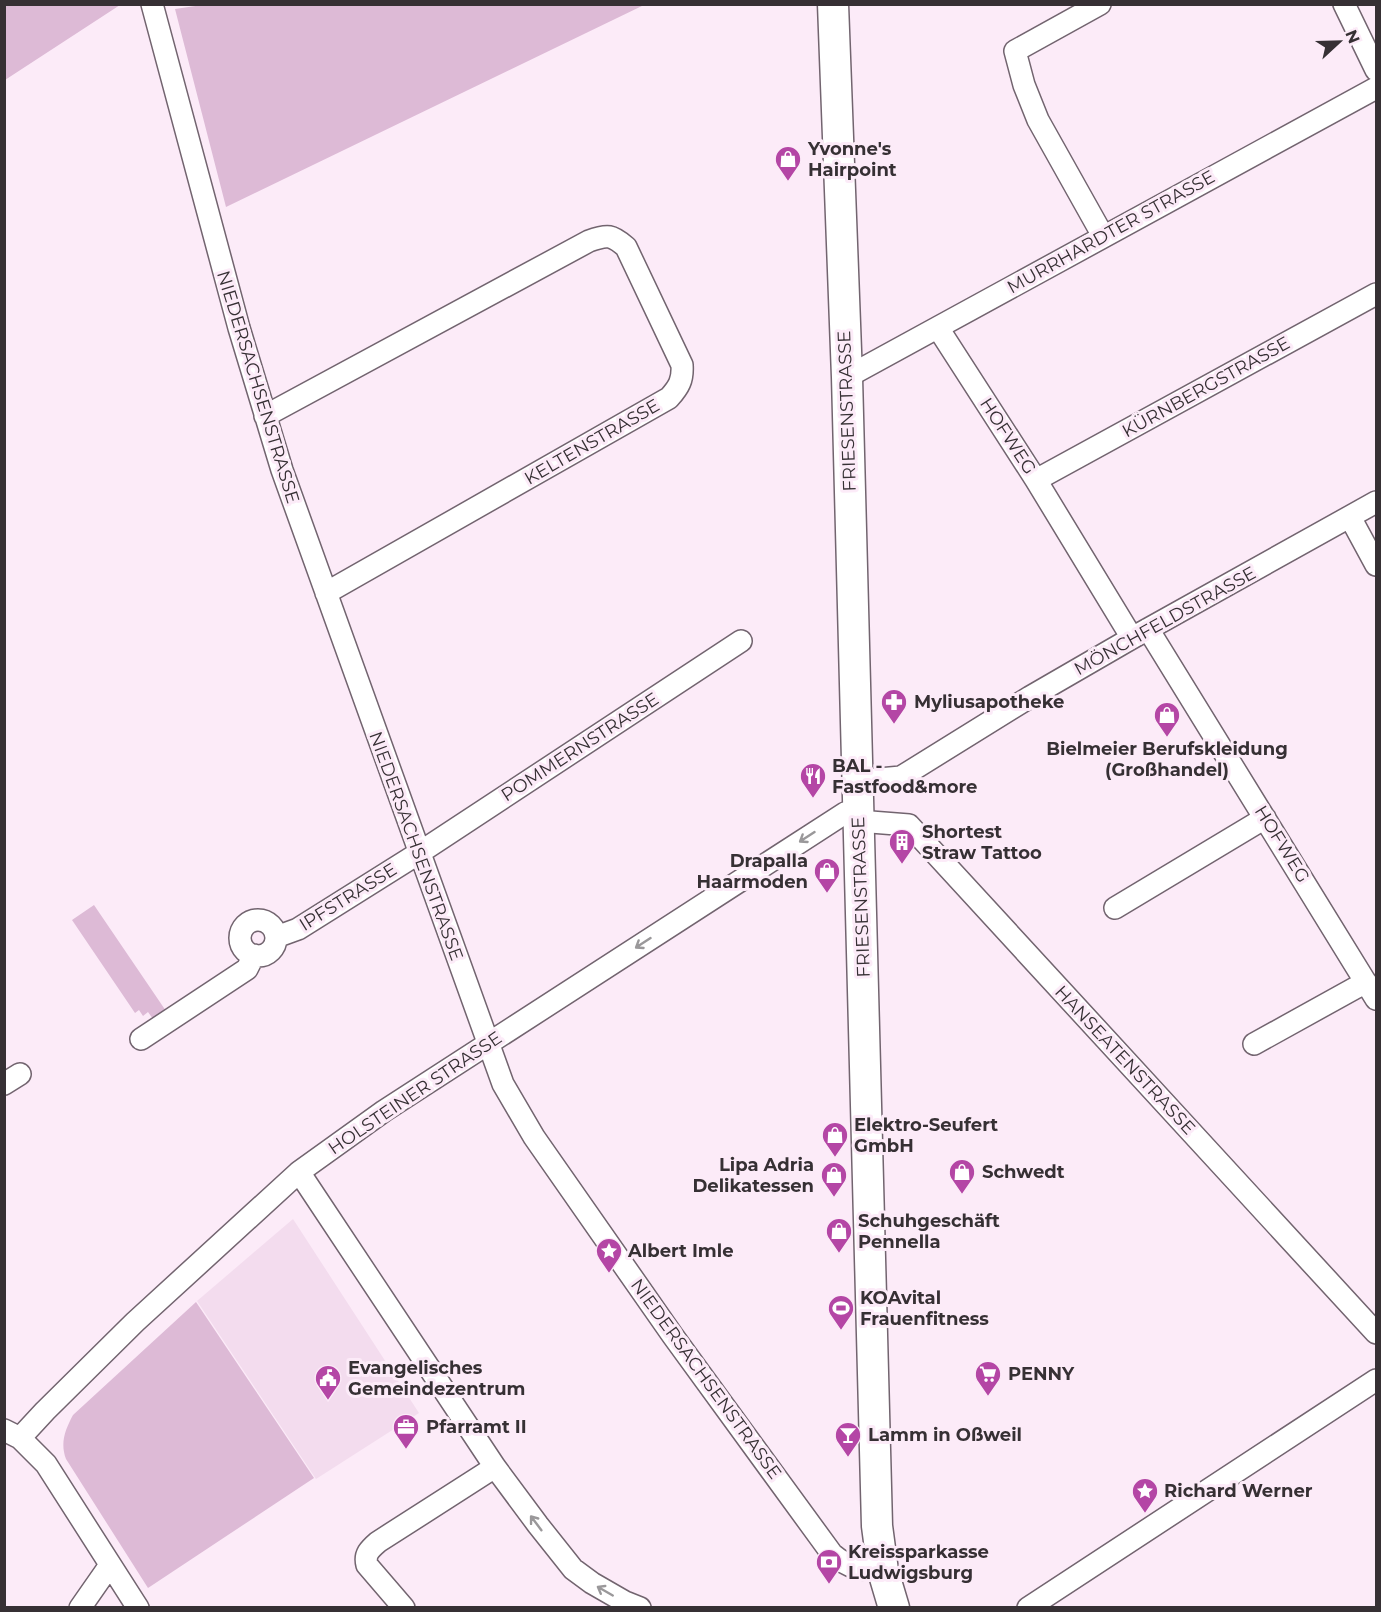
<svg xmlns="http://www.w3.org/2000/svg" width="1381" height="1612" font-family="Montserrat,sans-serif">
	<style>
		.built { fill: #f3dcee }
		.green { fill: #ddbad6 }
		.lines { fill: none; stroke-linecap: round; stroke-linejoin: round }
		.minor-casing { stroke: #72646f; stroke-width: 24 }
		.secondary-casing { stroke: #72646f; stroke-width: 33 }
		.minor { stroke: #fff; stroke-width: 21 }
		.secondary { stroke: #fff; stroke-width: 30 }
		.oneway { stroke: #9a989a }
		.labels { text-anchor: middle; stroke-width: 6; stroke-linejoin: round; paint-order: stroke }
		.poi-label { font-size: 18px; font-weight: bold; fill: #363034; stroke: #fcebf8; text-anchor: start }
		.street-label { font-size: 18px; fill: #363034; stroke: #fcebf8 }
	</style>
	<rect width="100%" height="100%" fill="#fcebf8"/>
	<path class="built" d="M 293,1219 L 419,1413 L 316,1479 L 197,1301 Z"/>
	<path class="green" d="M 5,4 L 120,4 L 120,5 L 5,80 Z
		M 209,4 L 644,4 L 644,5 L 226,207 L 175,9 Z
		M 94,905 L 166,1011 L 153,1019 L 148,1012 L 143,1016 L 139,1010 L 135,1013 L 72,920 Z
		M 196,1302 L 314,1478 L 148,1588 L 66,1459 C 60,1443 65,1430 73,1415 Z"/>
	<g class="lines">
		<g class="minor-casing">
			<path id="minor" d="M 152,4 L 239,328 L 282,470 L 503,1084 L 534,1137 L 673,1336 L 832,1554 C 850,1569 860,1570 883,1571
				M 1100,4 L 1015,51 L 1024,85 L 1038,120 L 1103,236
				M 1344,4 L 1376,70
				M 938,328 L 1036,480 L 1132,638
				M 847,377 L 1376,88
				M 265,416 L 589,241 C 608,234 612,235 626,247 L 682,365 C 683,380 679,387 669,398 L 326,593
				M 1036,480 L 1376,294
				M 1350,517 L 1376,565
				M 1148,629 L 1376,999
				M 857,781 L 901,777 L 1030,697 L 1132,638 L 1376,502
				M 858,821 L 909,825 L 1376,1333
				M 1115,908 L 1265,818
				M240 938a18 18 0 1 1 36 0a18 18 0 1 1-36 0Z
				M 276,937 L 298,929 L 419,853 L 741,641
				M 141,1039 L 247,969 L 254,955
				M 1254,1044 L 1366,982
				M 4,1084 L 20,1074
				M 299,1172 L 495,1467 L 538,1525 L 573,1569 L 592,1583 L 625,1602 L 640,1608
				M 4,1430 L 20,1438 L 46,1464 L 138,1608
				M 20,1438 L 45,1411 L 135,1322 L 299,1172 L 384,1111 L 845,813 L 858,811
				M 80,1608 L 110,1565
				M 404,1608 L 367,1565 C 364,1554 370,1549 378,1542 L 495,1467
				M 1028,1608 L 1376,1380"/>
		</g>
		<g class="secondary-casing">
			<path id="secondary" d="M 833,4 L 847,377 L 877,1526 L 883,1571 L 894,1608"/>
		</g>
		<use href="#minor" class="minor"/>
		<use href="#secondary" class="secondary"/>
	</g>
	<defs><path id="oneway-shaft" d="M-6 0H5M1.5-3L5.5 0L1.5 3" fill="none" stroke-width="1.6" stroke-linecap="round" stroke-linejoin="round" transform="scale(1.5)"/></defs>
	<g class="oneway">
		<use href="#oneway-shaft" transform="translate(807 837) rotate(147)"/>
		<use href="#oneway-shaft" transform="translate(643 943) rotate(147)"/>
		<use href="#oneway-shaft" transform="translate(536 1523) rotate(-127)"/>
		<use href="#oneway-shaft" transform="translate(605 1591) rotate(-150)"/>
	</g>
	<defs>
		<g id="shop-pin" transform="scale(1.35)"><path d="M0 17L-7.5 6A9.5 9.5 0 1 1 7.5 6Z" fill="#b446a5" stroke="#fcebf8"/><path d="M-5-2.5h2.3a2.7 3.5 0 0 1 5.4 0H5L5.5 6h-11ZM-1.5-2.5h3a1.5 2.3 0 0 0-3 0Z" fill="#fff"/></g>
		<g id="pharmacy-pin" transform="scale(1.35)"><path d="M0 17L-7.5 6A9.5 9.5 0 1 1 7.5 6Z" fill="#b446a5" stroke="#fcebf8"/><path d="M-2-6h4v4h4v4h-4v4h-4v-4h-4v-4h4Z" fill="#fff"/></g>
		<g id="restaurant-pin" transform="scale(1.35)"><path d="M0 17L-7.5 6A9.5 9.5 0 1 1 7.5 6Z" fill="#b446a5" stroke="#fcebf8"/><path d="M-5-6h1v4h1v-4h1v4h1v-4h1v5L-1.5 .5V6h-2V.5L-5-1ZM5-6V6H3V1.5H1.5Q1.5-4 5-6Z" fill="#fff"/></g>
		<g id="building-pin" transform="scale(1.35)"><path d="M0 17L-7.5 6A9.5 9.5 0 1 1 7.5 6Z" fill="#b446a5" stroke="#fcebf8"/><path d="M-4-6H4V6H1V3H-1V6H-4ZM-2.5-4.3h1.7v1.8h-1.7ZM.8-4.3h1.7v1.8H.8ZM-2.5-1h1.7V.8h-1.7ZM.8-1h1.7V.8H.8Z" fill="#fff"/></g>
		<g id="sight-pin" transform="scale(1.35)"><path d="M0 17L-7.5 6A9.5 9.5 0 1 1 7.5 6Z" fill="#b446a5" stroke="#fcebf8"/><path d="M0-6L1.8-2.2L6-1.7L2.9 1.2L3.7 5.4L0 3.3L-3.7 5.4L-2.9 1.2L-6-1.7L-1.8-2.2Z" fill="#fff"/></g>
		<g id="stadium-pin" transform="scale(1.35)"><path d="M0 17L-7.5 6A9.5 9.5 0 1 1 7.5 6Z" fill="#b446a5" stroke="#fcebf8"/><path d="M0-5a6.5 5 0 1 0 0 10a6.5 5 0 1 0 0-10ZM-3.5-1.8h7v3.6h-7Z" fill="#fff"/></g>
		<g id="supermarket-pin" transform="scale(1.35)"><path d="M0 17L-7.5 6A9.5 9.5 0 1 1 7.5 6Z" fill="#b446a5" stroke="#fcebf8"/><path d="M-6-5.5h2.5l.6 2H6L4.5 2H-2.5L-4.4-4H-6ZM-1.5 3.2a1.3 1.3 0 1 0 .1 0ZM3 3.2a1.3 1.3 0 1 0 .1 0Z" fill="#fff"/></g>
		<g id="civic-pin" transform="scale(1.35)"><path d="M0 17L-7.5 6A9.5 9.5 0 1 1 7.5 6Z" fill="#b446a5" stroke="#fcebf8"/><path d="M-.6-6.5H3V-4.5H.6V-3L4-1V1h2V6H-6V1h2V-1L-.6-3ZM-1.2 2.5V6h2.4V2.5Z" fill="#fff"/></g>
		<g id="office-pin" transform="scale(1.35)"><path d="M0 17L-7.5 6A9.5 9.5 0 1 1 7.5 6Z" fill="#b446a5" stroke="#fcebf8"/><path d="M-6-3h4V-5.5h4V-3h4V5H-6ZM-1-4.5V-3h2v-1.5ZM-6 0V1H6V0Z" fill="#fff"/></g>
		<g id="bar-pin" transform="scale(1.35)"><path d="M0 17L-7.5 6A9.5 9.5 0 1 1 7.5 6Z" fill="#b446a5" stroke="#fcebf8"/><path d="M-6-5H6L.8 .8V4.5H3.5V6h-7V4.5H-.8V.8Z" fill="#fff"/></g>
		<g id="bank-pin" transform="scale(1.35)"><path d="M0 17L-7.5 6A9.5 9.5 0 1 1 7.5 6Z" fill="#b446a5" stroke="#fcebf8"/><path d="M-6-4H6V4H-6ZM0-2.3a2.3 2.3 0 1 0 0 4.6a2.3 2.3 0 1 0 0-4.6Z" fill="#fff"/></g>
	</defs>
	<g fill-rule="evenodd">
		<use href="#shop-pin" x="788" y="159"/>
		<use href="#pharmacy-pin" x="894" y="702"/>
		<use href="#shop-pin" x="1167" y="715"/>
		<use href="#restaurant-pin" x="813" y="776"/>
		<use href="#building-pin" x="902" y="842"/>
		<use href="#shop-pin" x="827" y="871"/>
		<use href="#shop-pin" x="835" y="1135"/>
		<use href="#shop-pin" x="962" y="1172"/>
		<use href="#shop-pin" x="834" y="1175"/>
		<use href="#shop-pin" x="839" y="1231"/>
		<use href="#sight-pin" x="609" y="1251"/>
		<use href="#stadium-pin" x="841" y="1308"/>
		<use href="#supermarket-pin" x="988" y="1374"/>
		<use href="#civic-pin" x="328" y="1378"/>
		<use href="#office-pin" x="406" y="1427"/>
		<use href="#bar-pin" x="848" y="1435"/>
		<use href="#sight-pin" x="1145" y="1491"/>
		<use href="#bank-pin" x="829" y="1562"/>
	</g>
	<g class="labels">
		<g class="poi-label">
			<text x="808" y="155">Yvonne's<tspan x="808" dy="21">Hairpoint</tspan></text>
			<text x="914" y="708">Myliusapotheke</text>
			<text x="1167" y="755" text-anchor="middle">Bielmeier Berufskleidung<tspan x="1167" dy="21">(Großhandel)</tspan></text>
			<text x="832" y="772">BAL -<tspan x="832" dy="21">Fastfood&amp;more</tspan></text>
			<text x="922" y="838">Shortest<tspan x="922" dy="21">Straw Tattoo</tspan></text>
			<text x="808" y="867" text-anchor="end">Drapalla<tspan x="808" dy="21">Haarmoden</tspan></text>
			<text x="854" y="1131">Elektro-Seufert<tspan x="854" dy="21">GmbH</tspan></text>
			<text x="814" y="1171" text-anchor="end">Lipa Adria<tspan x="814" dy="21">Delikatessen</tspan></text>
			<text x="982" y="1178">Schwedt</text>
			<text x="858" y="1227">Schuhgeschäft<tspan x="858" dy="21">Pennella</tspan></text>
			<text x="628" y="1257">Albert Imle</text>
			<text x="860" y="1304">KOAvital<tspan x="860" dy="21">Frauenfitness</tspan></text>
			<text x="348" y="1374">Evangelisches<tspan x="348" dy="21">Gemeindezentrum</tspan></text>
			<text x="1008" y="1380">PENNY</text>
			<text x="426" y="1433">Pfarramt II</text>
			<text x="868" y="1441">Lamm in Oßweil</text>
			<text x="1164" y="1497">Richard Werner</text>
			<text x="848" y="1558">Kreissparkasse<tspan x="848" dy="21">Ludwigsburg</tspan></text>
		</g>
		<g class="street-label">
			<text transform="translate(1111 232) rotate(-29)" y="6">MURRHARDTER STRASSE</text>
			<text transform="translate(258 387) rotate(73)" y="6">NIEDERSACHSENSTRASSE</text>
			<text transform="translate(1206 387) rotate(-29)" y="6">KÜRNBERGSTRASSE</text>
			<text transform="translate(847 411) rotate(-92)" y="6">FRIESENSTRASSE</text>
			<text transform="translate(1008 436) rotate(57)" y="6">HOFWEG</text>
			<text transform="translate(592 442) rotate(-30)" y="6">KELTENSTRASSE</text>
			<text transform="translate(1165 621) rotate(-29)" y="6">MÖNCHFELDSTRASSE</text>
			<text transform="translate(580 747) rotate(-33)" y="6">POMMERNSTRASSE</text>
			<text transform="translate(1282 844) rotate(58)" y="6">HOFWEG</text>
			<text transform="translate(416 846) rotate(70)" y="6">NIEDERSACHSENSTRASSE</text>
			<text transform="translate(348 897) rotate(-32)" y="6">IPFSTRASSE</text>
			<text transform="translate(861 897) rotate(-92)" y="6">FRIESENSTRASSE</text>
			<text transform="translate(1125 1060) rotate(47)" y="6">HANSEATENSTRASSE</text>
			<text transform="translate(415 1093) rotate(-34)" y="6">HOLSTEINER STRASSE</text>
			<text transform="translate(706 1379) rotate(54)" y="6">NIEDERSACHSENSTRASSE</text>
		</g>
	</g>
	<rect width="1381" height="1612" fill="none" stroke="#363034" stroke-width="12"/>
	<g transform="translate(1339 42) rotate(68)" stroke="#fcebf8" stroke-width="4.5" paint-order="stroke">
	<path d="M0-4.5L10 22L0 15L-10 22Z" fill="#363034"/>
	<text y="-9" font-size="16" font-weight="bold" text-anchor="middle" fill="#363034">N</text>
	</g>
</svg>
